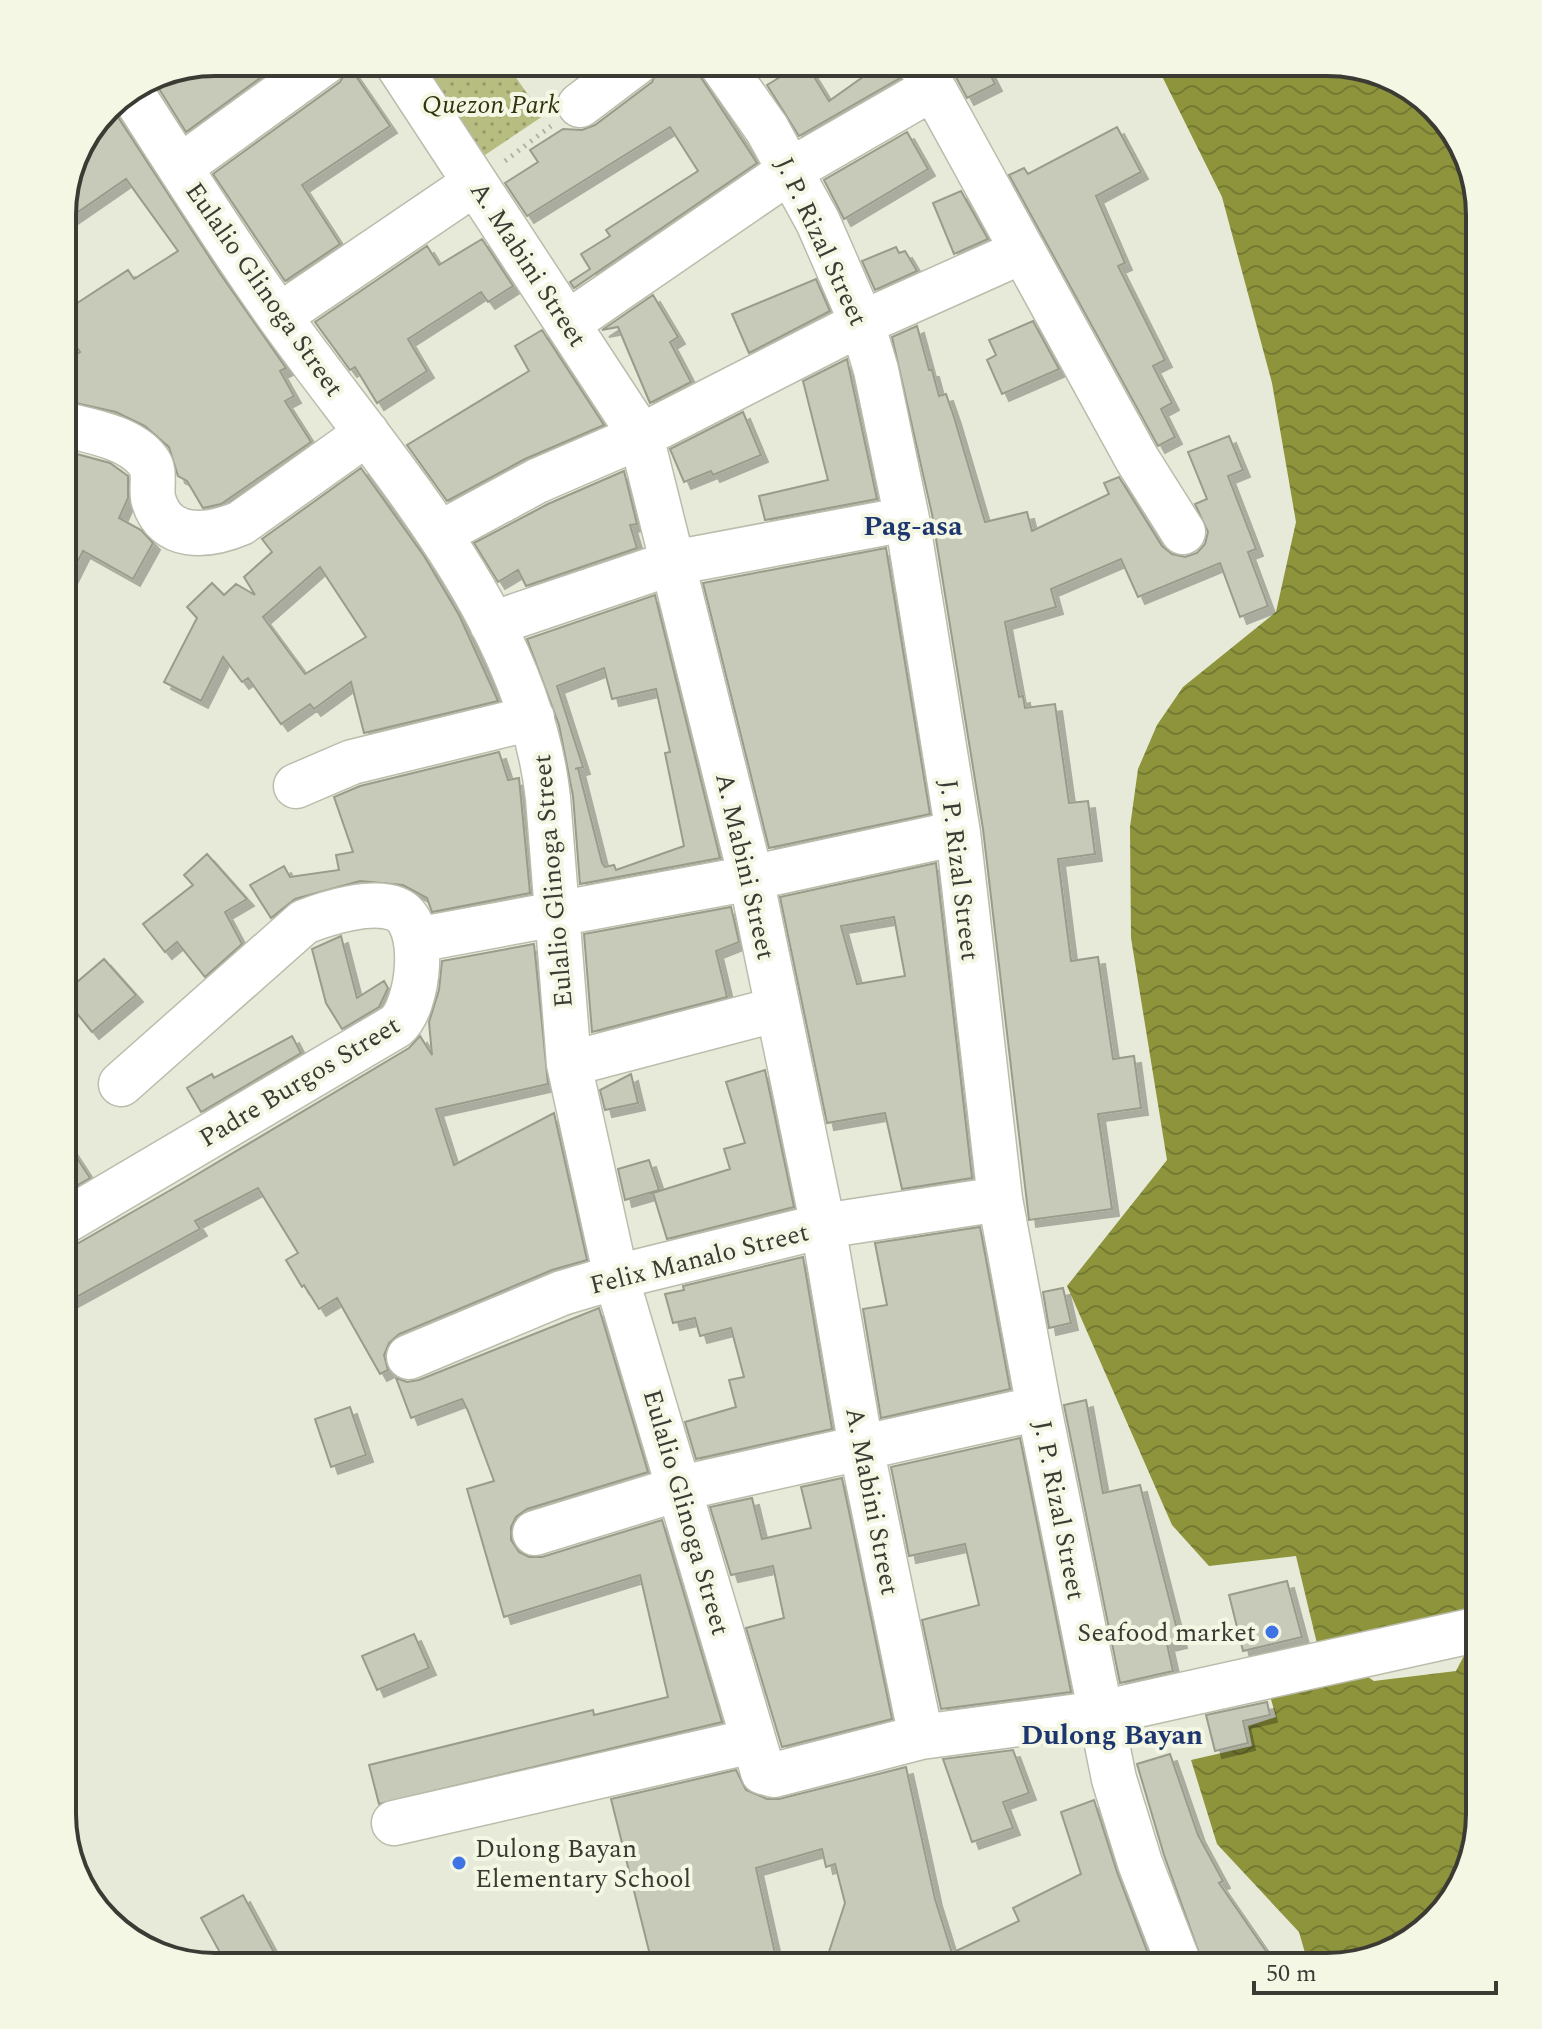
<svg xmlns="http://www.w3.org/2000/svg" width="1542" height="2029" font-family="Spectral,serif">
	<style>
		.park { fill: url(#park-dots) }
		.water { fill: url(#water-waves) }
		.building { fill: #c8cab9; stroke: #9a9c8b; stroke-width: 2; fill-rule: evenodd; filter: url(#shadow) }
		.lines { fill: none; stroke-linecap: round; stroke-linejoin: round }
		.minor-casing { stroke: #bbbdac; stroke-width: 47 }
		.path { stroke: #b1b3a5; stroke-width: 5; stroke-dasharray: 2 6; stroke-linecap: butt }
		.minor { stroke: #fff; stroke-width: 44 }
		.poi-dot { fill: #3e74e4; stroke: #f5f7e5; stroke-width: 3 }
		.labels { text-anchor: middle; stroke-width: 8; stroke-linejoin: round; paint-order: stroke }
		.park-label { font-size: 26px; font-style: italic; fill: #31340d; stroke: #f5f7e5 }
		.street-label { font-size: 26px; fill: #3b3b34; stroke: #f5f7e5 }
		.poi-label { font-size: 26px; fill: #3b3b34; stroke: #f5f7e5; text-anchor: end }
		.neighbourhood-label { font-size: 28px; font-weight: bold; fill: #1d376e; stroke: #f5f7e5 }
		.rim { fill: none; stroke: #3b3b34; stroke-width: 4 }
	</style>
	<defs>
		<pattern id="park-dots" width="8" height="8" patternUnits="userSpaceOnUse" patternTransform="scale(2)"><rect width="8" height="8" fill="#b7bc81"/><path d="M2 2h.1M6 6h.1" fill="none" stroke="#969a6a" stroke-width="1.8" stroke-linecap="round"/></pattern>
		<pattern id="water-waves" width="16" height="10" patternUnits="userSpaceOnUse" patternTransform="scale(2)"><rect width="16" height="10" fill="#8e943b"/><path d="M0 5q4-4 8 0t8 0" fill="none" stroke="#757a32"/></pattern>
		<filter id="shadow"><feDropShadow dx="7" dy="7" stdDeviation="0" flood-color="#0004"/></filter>
	</defs>
	<rect width="100%" height="100%" fill="#e7ead8"/>
	<path class="park" d="M 419,62 L 505,62 L 543,116 L 485,155 Z"/>
	<path class="water" d="M 1155,62 L 1337,62 L 1403,82 L 1454,130 L 1480,215 L 1480,1619 L 1319,1652 L 1296,1556 L 1209,1566 L 1172,1525 L 1067,1286 L 1167,1160 L 1131,938 L 1130,827 L 1138,769 L 1157,725 L 1183,687 L 1276,612 L 1296,522 L 1272,383 L 1222,197 Z
		M 1480,1645 L 1480,1814 L 1460,1890 L 1412,1941 L 1327,1967 L 1309,1967 L 1299,1932 L 1217,1844 L 1191,1760 L 1252,1746 L 1248,1726 L 1276,1717 L 1267,1685 L 1351,1666 L 1374,1681 L 1456,1671 L 1468,1648 Z"/>
	<path class="building" d="M 215,62 L 282,62 L 186,132 L 156,84 Z
		M 661,62 L 695,62 L 700,76 L 757,163 L 574,288 L 570,282 L 590,269 L 581,254 L 610,236 L 606,230 L 698,171 L 670,127 L 527,216 L 505,183 L 538,162 L 530,150 L 563,129 L 582,130 L 595,125 L 652,82 Z
		M 805,62 L 829,101 L 884,62 L 894,62 L 900,78 L 799,136 L 767,85 Z
		M 948,62 L 984,62 L 995,84 L 967,98 Z
		M 349,66 L 390,126 L 302,185 L 340,244 L 285,281 L 213,174 L 340,82 Z
		M 110,105 L 221,275 L 286,368 L 280,371 L 294,396 L 285,401 L 311,442 L 221,504 L 203,508 L 187,481 L 178,476 L 169,447 L 145,426 L 116,412 L 62,400 L 62,364 L 80,352 L 62,327 L 62,313 L 128,270 L 134,279 L 178,251 L 126,179 L 62,223 L 62,205 L 78,147 Z
		M 1117,127 L 1141,172 L 1096,196 L 1125,263 L 1118,266 L 1165,360 L 1153,366 L 1172,403 L 1161,409 L 1175,437 L 1158,446 L 1009,175 L 1024,168 L 1028,174 Z
		M 907,132 L 928,169 L 844,219 L 824,180 Z
		M 961,191 L 988,239 L 954,254 L 933,203 Z
		M 482,239 L 513,286 L 488,302 L 481,292 L 408,339 L 427,371 L 377,403 L 355,367 L 350,370 L 315,322 L 427,246 L 439,265 Z
		M 896,247 L 899,253 L 905,251 L 917,271 L 875,290 L 862,261 Z
		M 816,279 L 830,311 L 749,353 L 732,314 Z
		M 653,295 L 678,337 L 670,342 L 691,382 L 650,403 L 618,327 L 602,330 Z
		M 1033,321 L 1059,369 L 1002,394 L 987,360 L 996,355 L 989,340 Z
		M 917,326 L 929,370 L 932,370 L 939,396 L 946,394 L 954,417 L 985,522 L 1027,512 L 1032,531 L 1109,494 L 1104,483 L 1119,477 L 1162,546 L 1172,554 L 1185,557 L 1197,553 L 1205,544 L 1208,532 L 1195,504 L 1207,499 L 1188,452 L 1229,436 L 1243,470 L 1228,476 L 1256,549 L 1248,552 L 1268,606 L 1240,617 L 1220,563 L 1138,597 L 1121,559 L 1051,589 L 1056,607 L 1005,622 L 1019,697 L 1023,696 L 1025,708 L 1055,704 L 1069,803 L 1088,801 L 1095,854 L 1058,859 L 1071,961 L 1098,957 L 1113,1059 L 1134,1056 L 1141,1108 L 1098,1114 L 1112,1209 L 1029,1220 L 983,829 L 932,514 L 892,337 Z
		M 542,330 L 604,425 L 525,459 L 447,501 L 407,445 L 529,371 L 515,346 Z
		M 847,359 L 877,499 L 765,520 L 759,496 L 828,480 L 803,381 Z
		M 743,412 L 761,455 L 713,475 L 711,471 L 684,482 L 670,449 Z
		M 62,450 L 110,463 L 128,476 L 128,498 L 119,518 L 141,530 L 153,543 L 133,579 L 83,551 L 62,593 Z
		M 361,468 L 424,556 L 459,615 L 498,701 L 364,733 L 351,682 L 314,709 L 310,704 L 281,724 L 248,678 L 242,682 L 223,657 L 201,701 L 164,682 L 197,618 L 187,607 L 212,583 L 224,595 L 236,584 L 255,595 L 244,577 L 272,552 L 262,539 ZM 320,567 L 366,637 L 305,674 L 263,617 Z
		M 624,471 L 637,524 L 630,525 L 637,548 L 526,586 L 518,570 L 498,582 L 474,543 L 548,504 Z
		M 886,548 L 930,814 L 769,848 L 703,583 Z
		M 655,595 L 720,858 L 580,884 L 573,796 L 559,725 L 527,639 ZM 604,668 L 612,699 L 656,689 L 670,752 L 665,753 L 684,846 L 616,870 L 614,865 L 605,867 L 602,863 L 578,768 L 575,769 L 583,767 L 557,686 Z
		M 499,752 L 508,780 L 519,778 L 530,893 L 432,912 L 427,898 L 403,885 L 360,881 L 295,899 L 271,918 L 250,885 L 284,866 L 290,877 L 339,870 L 336,855 L 353,852 L 334,797 L 360,786 Z
		M 207,854 L 247,899 L 225,912 L 242,944 L 205,977 L 177,942 L 165,952 L 143,924 L 193,885 L 184,875 Z
		M 936,863 L 972,1178 L 902,1189 L 885,1113 L 827,1123 L 780,897 ZM 894,917 L 905,976 L 857,984 L 841,926 Z
		M 731,907 L 739,942 L 716,951 L 727,997 L 592,1032 L 584,934 Z
		M 341,936 L 357,998 L 384,981 L 388,988 L 379,1007 L 342,1029 L 326,1003 L 312,949 Z
		M 534,944 L 548,1084 L 436,1109 L 454,1165 L 554,1113 L 587,1260 L 552,1270 L 399,1334 L 389,1343 L 384,1355 L 388,1370 L 380,1374 L 337,1298 L 319,1309 L 304,1285 L 302,1287 L 286,1260 L 298,1253 L 258,1188 L 195,1221 L 200,1229 L 62,1305 L 62,1248 L 75,1245 L 181,1184 L 409,1048 L 420,1036 L 432,1055 L 429,1022 L 439,990 L 442,961 Z
		M 104,959 L 136,995 L 92,1032 L 62,995 Z
		M 292,1036 L 301,1053 L 201,1112 L 187,1088 L 212,1074 L 214,1078 Z
		M 765,1070 L 794,1207 L 667,1239 L 653,1193 L 730,1169 L 724,1149 L 745,1143 L 726,1082 Z
		M 631,1074 L 638,1103 L 605,1110 L 600,1090 Z
		M 62,1135 L 90,1178 L 62,1194 Z
		M 649,1160 L 659,1190 L 625,1200 L 618,1169 Z
		M 980,1227 L 1010,1389 L 881,1418 L 863,1309 L 887,1305 L 875,1243 Z
		M 803,1257 L 832,1429 L 696,1459 L 685,1422 L 736,1407 L 729,1380 L 744,1377 L 731,1328 L 700,1336 L 695,1318 L 673,1323 L 665,1294 L 684,1290 L 683,1286 Z
		M 1063,1288 L 1071,1323 L 1049,1328 L 1043,1292 Z
		M 599,1308 L 648,1472 L 527,1509 L 516,1517 L 511,1527 L 511,1540 L 519,1552 L 529,1557 L 542,1557 L 662,1520 L 722,1722 L 379,1804 L 369,1765 L 593,1710 L 594,1715 L 668,1697 L 640,1575 L 504,1617 L 467,1489 L 494,1481 L 468,1411 L 462,1399 L 411,1418 L 396,1378 L 407,1382 L 419,1380 Z
		M 1086,1400 L 1103,1493 L 1140,1485 L 1180,1641 L 1167,1644 L 1173,1671 L 1120,1683 L 1064,1405 Z
		M 350,1407 L 366,1455 L 331,1467 L 315,1419 Z
		M 1020,1438 L 1071,1692 L 941,1709 L 922,1620 L 979,1605 L 965,1544 L 909,1556 L 891,1467 Z
		M 842,1478 L 892,1719 L 782,1747 L 746,1628 L 784,1618 L 773,1566 L 731,1575 L 710,1507 L 752,1498 L 762,1539 L 811,1528 L 801,1487 Z
		M 1287,1581 L 1302,1637 L 1243,1651 L 1229,1595 Z
		M 414,1634 L 429,1668 L 377,1690 L 362,1656 Z
		M 1267,1702 L 1270,1715 L 1243,1721 L 1248,1743 L 1215,1751 L 1206,1715 Z
		M 1013,1750 L 1029,1793 L 1003,1802 L 1013,1828 L 972,1842 L 943,1759 Z
		M 1170,1754 L 1198,1835 L 1223,1881 L 1219,1883 L 1277,1967 L 1204,1967 L 1164,1855 L 1137,1764 Z
		M 906,1767 L 935,1899 L 952,1953 L 1019,1921 L 1013,1908 L 1081,1874 L 1061,1812 L 1094,1800 L 1117,1872 L 1153,1967 L 824,1967 L 845,1903 L 835,1864 L 826,1867 L 822,1849 L 756,1868 L 778,1967 L 653,1967 L 611,1799 L 736,1770 L 746,1790 L 767,1799 L 779,1799 Z
		M 243,1895 L 282,1967 L 228,1967 L 201,1918 Z"/>
	<g class="lines">
		<g class="minor-casing">
			<path id="minor" d="M 396,62 L 641,436 L 751,878 L 823,1226 L 861,1447 L 921,1737
				M 720,62 L 767,129 L 818,222 L 862,323 L 876,370 L 907,519 L 958,833 L 1000,1199 L 1039,1408 L 1114,1779 L 1140,1863 L 1180,1967
				M 919,62 L 1137,459 L 1183,532
				M 132,93 C 180,168 228,244 279,316 C 382,461 528,614 548,798 L 569,1064 L 616,1277 L 763,1772 L 774,1775 L 921,1737 L 1101,1713 L 1480,1629
				M 580,105 L 637,62
				M 180,167 L 325,62
				M 279,316 L 475,183
				M 568,323 L 791,170 L 933,88
				M 62,424 C 90,431 130,437 148,461 C 156,470 151,486 153,498 C 164,542 208,537 241,523 L 367,433
				M 439,534 L 537,481 L 641,436 L 862,323 L 1023,251
				M 492,624 L 672,563 L 907,519
				M 296,786 L 352,762 L 532,718
				M 416,940 L 751,878 L 958,833
				M 569,1064 L 778,1009
				M 62,1223 L 396,1026 C 419,1007 429,922 396,909 C 371,899 327,913 304,922 L 121,1084
				M 409,1357 L 562,1293 L 616,1277 L 823,1226 L 1000,1199
				M 535,1533 L 681,1488 L 1039,1408
				M 394,1823 L 752,1741"/>
		</g>
		<path class="path" d="M 505,161 L 551,126"/>
		<use href="#minor" class="minor"/>
	</g>
	<g class="poi-dot">
		<circle cx="1272" cy="1632" r="8"/>
		<circle cx="459" cy="1863" r="8"/>
	</g>
	<g class="labels">
		<g class="park-label">
			<text x="491" y="113">Quezon Park</text>
		</g>
		<g class="street-label">
			<text transform="translate(822 241) rotate(65)" y="9">J. P. Rizal Street</text>
			<text transform="translate(529 264) rotate(57)" y="9">A. Mabini Street</text>
			<text transform="translate(265 289) rotate(55)" y="9">Eulalio Glinoga Street</text>
			<text transform="translate(746 866) rotate(77)" y="9">A. Mabini Street</text>
			<text transform="translate(960 870) rotate(83)" y="9">J. P. Rizal Street</text>
			<text transform="translate(552 881) rotate(-95)" y="9">Eulalio Glinoga Street</text>
			<text transform="translate(299 1081) rotate(-31)" y="9">Padre Burgos Street</text>
			<text transform="translate(699 1258) rotate(-14)" y="9">Felix Manalo Street</text>
			<text transform="translate(873 1501) rotate(79)" y="9">A. Mabini Street</text>
			<text transform="translate(1060 1510) rotate(79)" y="9">J. P. Rizal Street</text>
			<text transform="translate(687 1512) rotate(74)" y="9">Eulalio Glinoga Street</text>
		</g>
		<g class="poi-label">
			<text x="1256" y="1641">Seafood market</text>
			<text x="475" y="1857" text-anchor="start">Dulong Bayan<tspan x="475" dy="30">Elementary School</tspan></text>
		</g>
		<g class="neighbourhood-label">
			<text x="913" y="535">Pag-asa</text>
			<text x="1112" y="1744">Dulong Bayan</text>
		</g>
	</g>
	<path d="M0 0H1542V2029H0ZM215 76H1327A139 139 0 0 1 1466 215V1814A139 139 0 0 1 1327 1953H215A139 139 0 0 1 76 1814V215A139 139 0 0 1 215 76Z" fill="#f5f7e5" fill-rule="evenodd"/>
	<path class="rim" d="M215 76H1327A139 139 0 0 1 1466 215V1814A139 139 0 0 1 1327 1953H215A139 139 0 0 1 76 1814V215A139 139 0 0 1 215 76Z"/>
	<path d="M1254 1981v12h242v-12" fill="none" stroke="#3b3b34" stroke-width="4"/>
	<text x="1266" y="1981" font-size="24" fill="#3b3b34" stroke="#f5f7e5" stroke-width="6" paint-order="stroke">50 m</text>
</svg>
